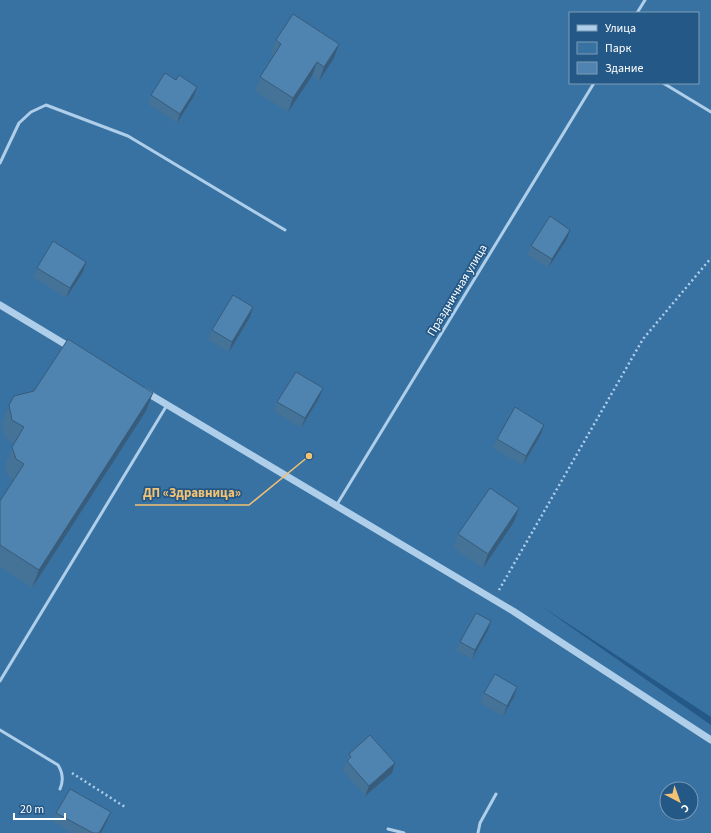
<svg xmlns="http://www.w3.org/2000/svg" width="711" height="833" font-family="'Source Sans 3',sans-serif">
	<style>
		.green { fill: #3872a3; fill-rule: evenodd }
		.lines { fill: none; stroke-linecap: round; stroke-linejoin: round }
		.path { stroke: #aecee9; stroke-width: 2.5; stroke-dasharray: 2 3; stroke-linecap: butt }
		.service { stroke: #aecee9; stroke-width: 3 }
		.tertiary { stroke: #aecee9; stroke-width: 7 }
		.wall { fill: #457297 }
		.shaded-wall { fill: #385c7b }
		.building { fill: #5084b0; stroke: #385c7b }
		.labels { text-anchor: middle; stroke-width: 3.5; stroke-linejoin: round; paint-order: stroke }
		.street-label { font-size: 12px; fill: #fff; stroke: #245886 }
		.leader { fill: none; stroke: #f3c272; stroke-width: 1.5 }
		.callout-dot { fill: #f3c272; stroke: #245886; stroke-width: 1.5 }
		.callout-label { font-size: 13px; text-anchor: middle; font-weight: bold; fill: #f3c272; stroke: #245886; stroke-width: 3.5; stroke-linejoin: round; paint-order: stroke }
	</style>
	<rect width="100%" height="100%" fill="#245886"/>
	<path class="green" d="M 0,0 L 711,0 L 711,717 L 541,606 L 711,725 L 711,833 L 0,833 ZM 570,13 L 698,13 L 698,83 L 570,83 ZM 667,789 L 691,789 L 691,813 L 667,813 Z"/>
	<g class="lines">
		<path class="path" d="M 499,590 L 643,339 L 711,258
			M 72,773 L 125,807"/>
		<path class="service" d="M 637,13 L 645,0
			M 663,83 L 711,112
			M 0,163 L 19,123 L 31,112 L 46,105 L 128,136 L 285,230
			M 336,506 L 594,83
			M 0,681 L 167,405
			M 0,730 L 58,765 C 63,773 64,780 60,789
			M 388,829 L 404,833
			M 478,833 L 480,823 L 496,794"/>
		<path class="tertiary" d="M 0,305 L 73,349
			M 144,391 L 513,611 L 711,740"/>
	</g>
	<path class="wall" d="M 276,40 L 339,44 L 334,58 L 319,81 L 312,76 L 288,112 L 255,91 L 260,77 L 274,56 L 271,54 Z
		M 176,80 L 197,87 L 194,96 L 177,123 L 148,104 L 151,95 Z
		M 567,239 L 548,268 L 527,255 L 531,246 Z
		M 86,262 L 83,272 L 66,298 L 33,277 L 37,268 Z
		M 250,317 L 229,352 L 208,340 L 212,330 Z
		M 323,388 L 319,398 L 301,428 L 274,411 L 277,402 Z
		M 9,405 L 146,411 L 32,588 L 0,567 L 0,501 L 14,480 L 9,477 L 5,465 L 12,447 L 14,443 L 5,438 L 2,423 Z
		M 541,434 L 523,465 L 493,448 L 497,439 Z
		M 514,522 L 483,568 L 453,548 L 458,534 Z
		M 488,630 L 472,659 L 456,651 L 460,642 Z
		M 517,687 L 514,697 L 503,716 L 480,703 L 484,693 Z
		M 349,754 L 392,773 L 365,796 L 343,771 Z
		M 111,812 L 107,821 L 101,833 L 72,833 L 53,822 L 56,813 Z"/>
	<path class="shaded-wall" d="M 339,44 L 334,58 L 319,81 L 324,67 Z
		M 317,62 L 312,76 L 288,112 L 293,98 Z
		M 197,87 L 194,96 L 177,123 L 180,114 Z
		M 570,230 L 567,239 L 548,268 L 552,259 Z
		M 86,262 L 83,272 L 66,298 L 70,288 Z
		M 253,307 L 250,317 L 229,352 L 232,342 Z
		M 323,388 L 319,398 L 301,428 L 305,418 Z
		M 153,393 L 146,411 L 32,588 L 39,570 Z
		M 544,425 L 541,434 L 523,465 L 526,456 Z
		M 519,508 L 514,522 L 483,568 L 488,554 Z
		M 491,621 L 488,630 L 472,659 L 475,650 Z
		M 517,687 L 514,697 L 503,716 L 507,706 Z
		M 395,763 L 392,773 L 365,796 L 369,786 Z
		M 111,812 L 107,821 L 101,833 L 99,833 Z"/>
	<path class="building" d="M 293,14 L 339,44 L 324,67 L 317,62 L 293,98 L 260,77 L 281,44 L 276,40 Z
		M 165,73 L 176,80 L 179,75 L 197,87 L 180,114 L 151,95 Z
		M 550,216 L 570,230 L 552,259 L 531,246 Z
		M 53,241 L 86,262 L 70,288 L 37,268 Z
		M 233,295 L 253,307 L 232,342 L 212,330 Z
		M 68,339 L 153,393 L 39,570 L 0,545 L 0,501 L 24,464 L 16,459 L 12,447 L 24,427 L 12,420 L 9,405 L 14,396 L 34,391 Z
		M 296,372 L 323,388 L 305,418 L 277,402 Z
		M 515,407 L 544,425 L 526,456 L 497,439 Z
		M 490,488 L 519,508 L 488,554 L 458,534 Z
		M 476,613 L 491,621 L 475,650 L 460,642 Z
		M 495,674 L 517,687 L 507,706 L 484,693 Z
		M 370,735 L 395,763 L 369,786 L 347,761 L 351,757 L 349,754 Z
		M 70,789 L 111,812 L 99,833 L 93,833 L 56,813 Z"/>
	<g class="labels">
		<g class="street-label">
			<text transform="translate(457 290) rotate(-59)" y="4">Праздничная улица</text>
		</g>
	</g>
	<path class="leader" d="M309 456L249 505H135"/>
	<circle class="callout-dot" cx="309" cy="456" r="4"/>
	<g class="callout-label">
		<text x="192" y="497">ДП «Здравница»</text>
	</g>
	<rect x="569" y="12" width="130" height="72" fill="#245886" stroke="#7c9bb6"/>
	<rect x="577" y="25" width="20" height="6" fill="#aecee9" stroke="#7c9bb6"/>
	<text x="605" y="32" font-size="12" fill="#ffffff">Улица</text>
	<rect x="577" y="42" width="20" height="12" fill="#3872a3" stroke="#7c9bb6"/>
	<text x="605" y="52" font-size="12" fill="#ffffff">Парк</text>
	<rect x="577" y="62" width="20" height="12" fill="#5084b0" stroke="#7c9bb6"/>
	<text x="605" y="72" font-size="12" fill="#ffffff">Здание</text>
	<g transform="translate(679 801) rotate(139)"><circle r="19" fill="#245886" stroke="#7c9bb6"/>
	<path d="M0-3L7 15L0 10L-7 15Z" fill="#f3c272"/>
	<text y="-6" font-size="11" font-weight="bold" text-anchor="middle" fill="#ffffff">С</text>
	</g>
	<path d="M14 813v6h51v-6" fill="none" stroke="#ffffff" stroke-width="2"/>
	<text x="20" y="813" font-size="12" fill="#ffffff" stroke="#245886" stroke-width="3" paint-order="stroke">20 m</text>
</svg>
